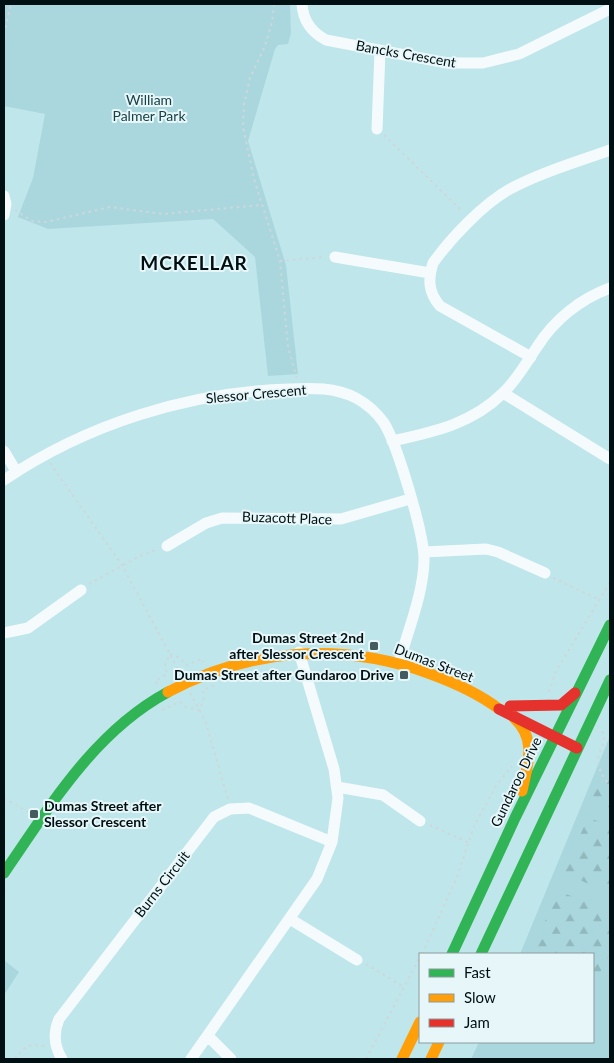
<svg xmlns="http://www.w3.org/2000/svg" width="614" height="1063" font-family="Lato,sans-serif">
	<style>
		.green { fill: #aad7de }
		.forest { fill: url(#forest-firs) }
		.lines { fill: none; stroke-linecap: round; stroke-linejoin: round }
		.path { stroke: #cdd8da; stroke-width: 2; stroke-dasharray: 2.5 4; stroke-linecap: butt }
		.street { stroke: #f5fbfc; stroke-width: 11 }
		.fast { stroke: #30b455; stroke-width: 11 }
		.slow { stroke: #ff9f0a; stroke-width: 11 }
		.jam { stroke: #e5322d; stroke-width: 11 }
		.poi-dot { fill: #435b5e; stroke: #e7f7f9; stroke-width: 2 }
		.labels { text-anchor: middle; stroke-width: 4; stroke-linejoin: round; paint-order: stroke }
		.street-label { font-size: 14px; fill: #001012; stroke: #e7f7f9 }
		.park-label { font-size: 14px; fill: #184045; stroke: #e7f7f9 }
		.poi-label { font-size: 14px; font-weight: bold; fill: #001012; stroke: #e7f7f9; text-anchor: end }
		.district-label { font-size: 19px; font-weight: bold; letter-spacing: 1px; fill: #001012; stroke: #e7f7f9 }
	</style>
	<defs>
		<pattern id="forest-firs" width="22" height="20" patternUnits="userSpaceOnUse" patternTransform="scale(1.25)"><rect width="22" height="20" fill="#aad7de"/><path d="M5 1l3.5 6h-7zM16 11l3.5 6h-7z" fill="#90b8bd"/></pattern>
	</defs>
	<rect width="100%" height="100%" fill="#bfe6eb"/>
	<path class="green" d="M 4,4 L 290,4 L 291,33 L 288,44 L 278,45 L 275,49 L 248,141 L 286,265 L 298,374 L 268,376 L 255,257 L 213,219 L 48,229 L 18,217 L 33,178 L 45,114 L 4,106 Z
		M 610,736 L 610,1059 L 471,1059 L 479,1042 L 593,1042 L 593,954 L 520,954 Z
		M 4,960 L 19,972 L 4,995 Z"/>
	<path class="forest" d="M 610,774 L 610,808 L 592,798 C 596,785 606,785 610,774 Z
		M 588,818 L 610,825 L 610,894 L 563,872 Z
		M 558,891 L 610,911 L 610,953 L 593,986 L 593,954 L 531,954 Z"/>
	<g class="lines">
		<path class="path" d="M 274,4 L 272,22 L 265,46 L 250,78 L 244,104 L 243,127 L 254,179 L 280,261 L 288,347 L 297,379
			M 4,34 L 11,4
			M 384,135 L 463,212
			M 15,210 L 32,221 L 46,222 L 110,207 L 163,214 L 261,205
			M 280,261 L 325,257
			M 50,463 L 122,565 L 179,671
			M 553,578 L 598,599
			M 89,584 L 138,557 L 158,549
			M 157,684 L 155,681 L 167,674 L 165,665 L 170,654 L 180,658 L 186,665 L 202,659 L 203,662
			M 549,692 L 555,673 L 610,582
			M 190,693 L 205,720 L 228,799
			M 162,710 L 180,702 L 186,707 L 199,710 L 204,700 L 203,690 L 215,685 L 214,683
			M 602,731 C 610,753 584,753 610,786
			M 4,798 L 30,813
			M 430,825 L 469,843
			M 4,890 L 8,885
			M 422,954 L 457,877 L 474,826 L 496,786 L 512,766
			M 366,964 L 404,987
			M 15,1059 C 25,1046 28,1043 45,1046
			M 366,1059 L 420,957"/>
		<path class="street" d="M 302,4 C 303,21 311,32 326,40 L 447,63 L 483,63 L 519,54 L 610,9
			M 377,129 L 380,51
			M 4,196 L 6,204 L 4,215
			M 335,257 L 430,273
			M 531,357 L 440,306 C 428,292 428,279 433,263 C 451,238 483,204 510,189 C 542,172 577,162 610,150
			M 503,393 L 610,459
			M 392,441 C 433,432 472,424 503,393 C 517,380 526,363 537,347 C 554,320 580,299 610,288
			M 4,451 L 16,471
			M 4,480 C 87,424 189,392 289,389 C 312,388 335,387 356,398 C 367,404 377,413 384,423 C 397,444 425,536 424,561 C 423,595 408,630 399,663
			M 167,546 L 206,523 L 222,518 L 341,519 L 410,499
			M 424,552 L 486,549 L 498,552 L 545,573
			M 4,633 L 28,628 L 81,590
			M 337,787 L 383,795 L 420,821
			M 290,919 L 357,960
			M 208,1036 L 231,1059
			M 62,1059 C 54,1046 53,1033 59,1019 L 214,817 L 230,809 L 249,808 L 332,842
			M 191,1059 L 317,879 L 332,842 L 338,798 L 334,769 L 299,652"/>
		<path class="fast" d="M 4,873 C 51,805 94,732 168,692
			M 452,954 L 515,818 L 610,625
			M 481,954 L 610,680"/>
		<path class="slow" d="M 168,692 C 251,648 341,642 428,673 C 453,682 478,693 499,709
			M 514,718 C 537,739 528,763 522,791
			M 402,1059 L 420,1022
			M 431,1059 L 439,1042"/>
		<path class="jam" d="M 510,706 L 561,705 L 575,693
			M 499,709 L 577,748"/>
	</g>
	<g class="poi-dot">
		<rect x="369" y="641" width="10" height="10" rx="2.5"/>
		<rect x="399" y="670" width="10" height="10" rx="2.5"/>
		<rect x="29" y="809" width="10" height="10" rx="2.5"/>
	</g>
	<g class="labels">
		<g class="street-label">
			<text transform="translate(406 54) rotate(10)" y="5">Bancks Crescent</text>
			<text transform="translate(256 394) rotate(-5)" y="5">Slessor Crescent</text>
			<text transform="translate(287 518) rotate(2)" y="5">Buzacott Place</text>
			<text transform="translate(434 663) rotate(21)" y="5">Dumas Street</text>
			<text transform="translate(516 782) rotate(-64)" y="5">Gundaroo Drive</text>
			<text transform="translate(162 884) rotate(-52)" y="5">Burns Circuit</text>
		</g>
		<g class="park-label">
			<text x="149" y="105">William<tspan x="149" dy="16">Palmer Park</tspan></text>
		</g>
		<g class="poi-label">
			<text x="364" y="643">Dumas Street 2nd<tspan x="364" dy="16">after Slessor Crescent</tspan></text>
			<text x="394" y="680">Dumas Street after Gundaroo Drive</text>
			<text x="44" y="811" text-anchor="start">Dumas Street after<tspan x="44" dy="16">Slessor Crescent</tspan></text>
		</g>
		<g class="district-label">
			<text x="194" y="270">MCKELLAR</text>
		</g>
	</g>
	<rect width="614" height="1063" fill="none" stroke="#001012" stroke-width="10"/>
	<rect x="419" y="953" width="175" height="90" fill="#e7f7f9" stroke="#8b9b9d"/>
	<rect x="429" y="969" width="25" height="8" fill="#30b455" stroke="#8b9b9d"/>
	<text x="464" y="978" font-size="15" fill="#001012">Fast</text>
	<rect x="429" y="994" width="25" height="8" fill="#ff9f0a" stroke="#8b9b9d"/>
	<text x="464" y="1003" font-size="15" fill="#001012">Slow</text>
	<rect x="429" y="1019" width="25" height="8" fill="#e5322d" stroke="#8b9b9d"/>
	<text x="464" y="1028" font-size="15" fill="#001012">Jam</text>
</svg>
